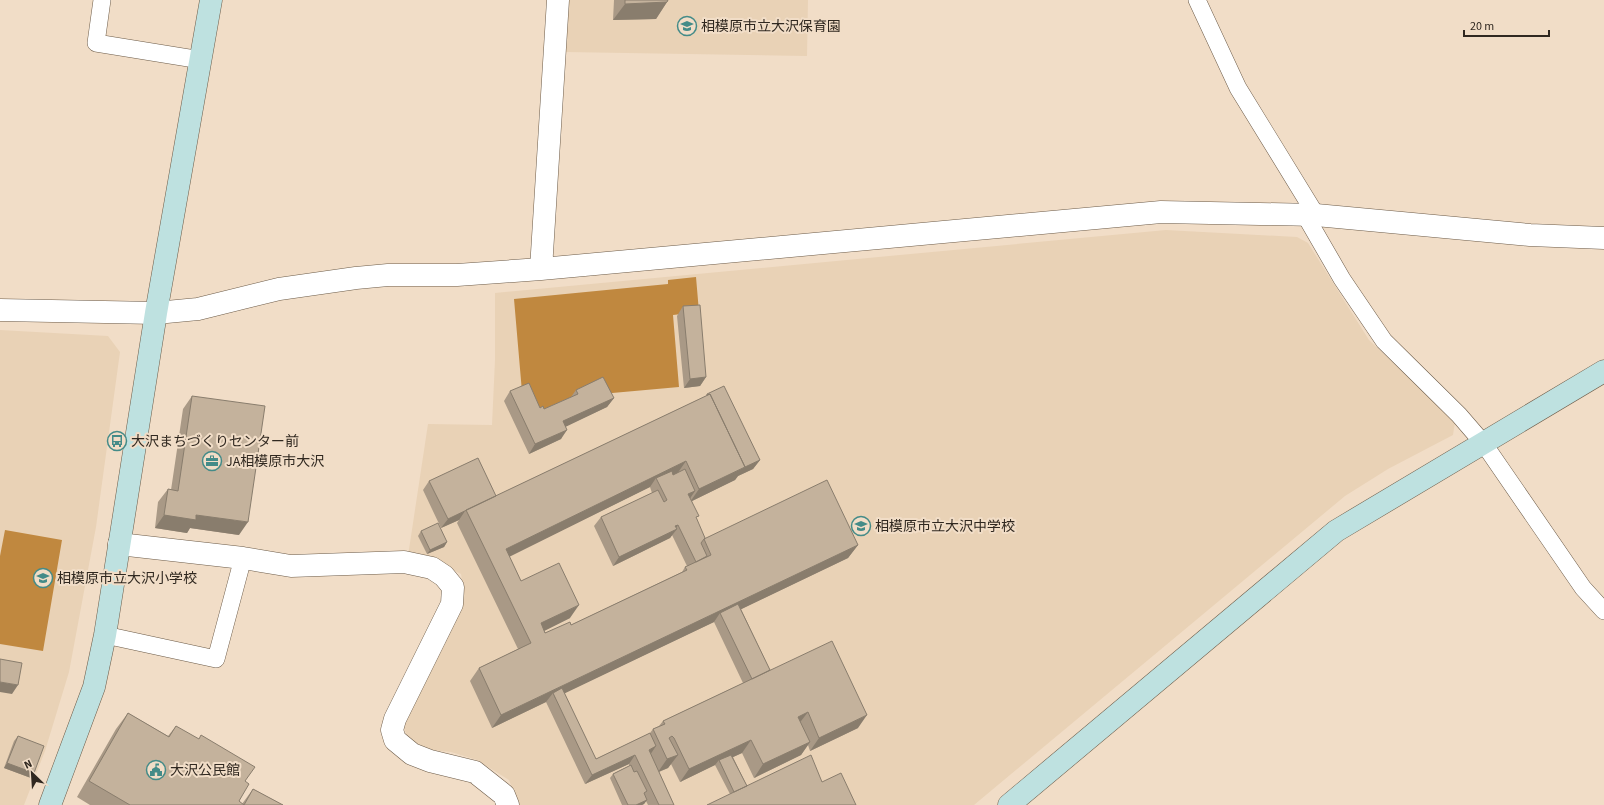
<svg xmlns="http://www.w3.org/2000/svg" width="1604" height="805" font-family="'Source Sans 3','Noto Sans JP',sans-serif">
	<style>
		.built { fill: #e9d2b6 }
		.water { fill: #c0883f }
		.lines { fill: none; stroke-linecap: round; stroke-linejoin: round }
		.lane-casing { stroke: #6c5b48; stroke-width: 18 }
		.street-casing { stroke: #6c5b48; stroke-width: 23 }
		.secondary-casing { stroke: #6c5b48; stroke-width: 23 }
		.lane { stroke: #fff; stroke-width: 17 }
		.street { stroke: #fff; stroke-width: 22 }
		.secondary { stroke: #bee1e0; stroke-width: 22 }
		.wall { fill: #a99986; fill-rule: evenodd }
		.shaded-wall { fill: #897d6d }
		.building { fill: #c4b29c; stroke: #897d6d }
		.labels { text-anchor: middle; stroke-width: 4; stroke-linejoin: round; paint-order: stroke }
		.poi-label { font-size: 14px; fill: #302820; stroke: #f1ddc7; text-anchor: start }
	</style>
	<rect width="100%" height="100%" fill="#f1ddc7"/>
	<path class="built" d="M 568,0 L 808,0 L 807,56 L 565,52 Z
		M 1166,230 L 1297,237 L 1308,243 L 1369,340 L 1455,422 L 1453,435 L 1388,469 L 1345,496 L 974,805 L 519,805 L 509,780 L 477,760 L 451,752 L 430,750 L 408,739 L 403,725 L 464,594 L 461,574 L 435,561 L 408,556 L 428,424 L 492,425 L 495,360 L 495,293 Z
		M 0,330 L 108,336 L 120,352 L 96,527 L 69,672 L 45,751 L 24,805 L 0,805 Z"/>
	<path class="water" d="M 696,277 L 699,312 L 673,315 L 679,387 L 601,394 L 538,419 L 522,392 L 514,299 L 668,284 L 668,280 Z
		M 5,530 L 62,540 L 43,651 L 0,644 L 0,556 Z"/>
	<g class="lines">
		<g class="lane-casing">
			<path id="lane" d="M 102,0 L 96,43 L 201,60
				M 1197,0 L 1238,88 L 1316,215
				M 1305,215 L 1342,279 L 1384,341 L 1459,415 L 1484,444 L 1583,588 L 1604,611
				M 105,635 L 216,659 L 243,558"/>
		</g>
		<g class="street-casing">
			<path id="street" d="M 541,269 L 558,0
				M 0,310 L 156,313 L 198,309 L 279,289 L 356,278 L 388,275 L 457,275 L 541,269 L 1161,212 L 1316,215 L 1530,235 L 1604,238
				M 119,544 L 243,558 L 291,566 L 404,562 L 432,568 L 444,576 L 453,587 L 452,604 L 395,719 L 392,730 L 395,740 L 412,754 L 430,761 L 475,772 L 504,795 L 508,805"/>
		</g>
		<g class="secondary-casing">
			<path id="secondary" d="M 50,805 L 94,687 L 105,635 L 156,313 L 211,0
				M 1009,805 L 1336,531 L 1604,371"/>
		</g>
		<use href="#lane" class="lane"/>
		<use href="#street" class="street"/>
		<use href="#secondary" class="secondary"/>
	</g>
	<path class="wall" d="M 614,0 L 668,0 L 667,2 L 656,19 L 613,20 Z
		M 683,306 L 706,377 L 700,386 L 684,388 L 677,316 Z
		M 576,390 L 614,398 L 607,407 L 566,426 L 561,439 L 529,454 L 504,401 L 510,391 L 544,409 L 571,397 Z
		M 707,394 L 760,460 L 753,469 L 738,476 L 735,480 L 692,501 L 696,519 L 705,538 L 858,545 L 848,558 L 741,609 L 770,670 L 858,728 L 810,751 L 808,745 L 801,755 L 754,778 L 742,753 L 733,757 L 747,786 L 822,782 L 856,805 L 730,794 L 715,765 L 680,782 L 671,764 L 668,768 L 659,772 L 674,805 L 648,805 L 646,801 L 644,804 L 642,805 L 622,805 L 610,778 L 613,774 L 629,766 L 629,764 L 585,784 L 546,702 L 492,728 L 470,681 L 479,668 L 518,649 L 457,523 L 459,520 L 441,528 L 423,490 L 429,481 L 496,496 L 706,396 ZM 650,487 L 652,493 L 601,517 L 594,526 L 613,566 L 670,538 L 672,535 L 687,566 L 685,567 L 682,572 L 571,625 L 545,633 L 544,631 L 570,618 L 521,581 L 509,556 ZM 714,622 L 743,683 L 663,721 L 659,726 L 653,729 L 650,733 L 596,759 L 564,693 Z
		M 192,396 L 239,535 L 190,528 L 187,533 L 155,528 L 158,502 L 168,489 L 171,490 L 183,409 Z
		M 421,531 L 447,542 L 444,547 L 427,554 L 418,536 Z
		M 128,713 L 168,736 L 176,726 L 245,781 L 239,801 L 242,804 L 253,789 L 283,805 L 90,805 L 77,797 L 116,729 Z
		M 18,736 L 31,778 L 4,768 L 14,741 Z"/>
	<path class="shaded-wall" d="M 667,2 L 656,19 L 613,20 L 625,4 Z
		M 706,377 L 700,386 L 684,388 L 690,379 Z
		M 614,398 L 607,407 L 557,431 L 563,421 Z
		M 567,430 L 561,439 L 529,454 L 535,444 Z
		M 760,460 L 753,469 L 738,476 L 735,480 L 690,502 L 699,489 Z
		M 686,461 L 677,474 L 656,478 L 650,487 L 497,563 L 506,549 Z
		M 695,491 L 689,500 L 688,494 Z
		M 465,511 L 459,520 L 441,528 L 448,519 Z
		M 164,515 L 196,515 L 248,522 L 239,535 L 190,528 L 187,533 L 155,528 Z
		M 678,525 L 675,530 L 677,529 L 670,538 L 613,566 L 619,557 Z
		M 447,542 L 444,547 L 427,554 L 430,550 Z
		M 858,545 L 848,558 L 723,618 L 720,613 L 714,622 L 555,698 L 553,693 L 546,702 L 492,728 L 501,715 Z
		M 579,605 L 570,618 L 532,637 L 541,623 Z
		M 0,682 L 18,685 L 12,694 L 0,692 Z
		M 808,712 L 798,725 L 798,717 Z
		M 867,715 L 858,728 L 810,751 L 819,738 Z
		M 751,740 L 742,753 L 720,763 L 719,760 L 715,765 L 680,782 L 689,769 Z
		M 810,742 L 801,755 L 754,778 L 763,764 Z
		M 656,746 L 650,755 L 649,750 Z
		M 635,755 L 629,764 L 585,784 L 592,775 Z
		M 678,755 L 668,768 L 658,772 L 667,759 Z
		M 7,763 L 34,773 L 31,778 L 4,768 Z
		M 647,800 L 644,804 L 642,805 L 636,805 Z"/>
	<path class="building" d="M 625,0 L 668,0 L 667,2 L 625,4 Z
		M 700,305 L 706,377 L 690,379 L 683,306 Z
		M 603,377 L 614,398 L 563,421 L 567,430 L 535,444 L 510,391 L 529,383 L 540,408 L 543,406 L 544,409 L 578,394 L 576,390 Z
		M 724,386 L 760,460 L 745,467 L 710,394 L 707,395 L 707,394 Z
		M 710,394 L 745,467 L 699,489 L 686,461 L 506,549 L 521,581 L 559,563 L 579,605 L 541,623 L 545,633 L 570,622 L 571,625 L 687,570 L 685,567 L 711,555 L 704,539 L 827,480 L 858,545 L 501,715 L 479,668 L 531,643 L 466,510 Z
		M 192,396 L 265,406 L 248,522 L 196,515 L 196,520 L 164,515 L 168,489 L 178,491 Z
		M 478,458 L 496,496 L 448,519 L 429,481 Z
		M 685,469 L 695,491 L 688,494 L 699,516 L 696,517 L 705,538 L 704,539 L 701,543 L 707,556 L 696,562 L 678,525 L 675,526 L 677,529 L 619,557 L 601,517 L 658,490 L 664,502 L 667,500 L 656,478 L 672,471 L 673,475 Z
		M 438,523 L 447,542 L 430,550 L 421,531 Z
		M 738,604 L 770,670 L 752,679 L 720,613 Z
		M 832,641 L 867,715 L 819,738 L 808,712 L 798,717 L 810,742 L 763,764 L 751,740 L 689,769 L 674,738 L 672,736 L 669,738 L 678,755 L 667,759 L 653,729 L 665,724 L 663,721 Z
		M 0,659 L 22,663 L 18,685 L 0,682 Z
		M 562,688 L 596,759 L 650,733 L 656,746 L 649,750 L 674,805 L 659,805 L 635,755 L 592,775 L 553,693 Z
		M 128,713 L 169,737 L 176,726 L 199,739 L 201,735 L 255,767 L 245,781 L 249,784 L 239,801 L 244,805 L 253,789 L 283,805 L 130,805 L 89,781 Z
		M 18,736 L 44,746 L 34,773 L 7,763 Z
		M 731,755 L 747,786 L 734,792 L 719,760 Z
		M 811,755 L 822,782 L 841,773 L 856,805 L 707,805 Z
		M 631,765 L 634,772 L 637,771 L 647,791 L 644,793 L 647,800 L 636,805 L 628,805 L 613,774 Z"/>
	<defs>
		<g id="school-ring" transform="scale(1)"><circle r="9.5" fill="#f1ddc7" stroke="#448b88" stroke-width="1.5"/><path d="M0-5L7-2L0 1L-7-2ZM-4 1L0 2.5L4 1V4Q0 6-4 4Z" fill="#448b88"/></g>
		<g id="bus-ring" transform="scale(1)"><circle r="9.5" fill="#f1ddc7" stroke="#448b88" stroke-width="1.5"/><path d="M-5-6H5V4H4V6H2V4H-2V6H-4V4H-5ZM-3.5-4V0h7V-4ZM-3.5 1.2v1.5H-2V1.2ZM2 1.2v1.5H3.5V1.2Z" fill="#448b88"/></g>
		<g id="office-ring" transform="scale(1)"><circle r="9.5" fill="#f1ddc7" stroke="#448b88" stroke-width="1.5"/><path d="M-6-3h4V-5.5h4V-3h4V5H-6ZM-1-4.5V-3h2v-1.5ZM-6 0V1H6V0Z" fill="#448b88"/></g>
		<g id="civic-ring" transform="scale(1)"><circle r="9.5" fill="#f1ddc7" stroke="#448b88" stroke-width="1.5"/><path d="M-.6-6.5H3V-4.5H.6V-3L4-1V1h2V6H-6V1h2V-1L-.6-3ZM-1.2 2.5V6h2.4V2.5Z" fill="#448b88"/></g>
	</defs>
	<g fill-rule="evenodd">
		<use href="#school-ring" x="687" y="26"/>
		<use href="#bus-ring" x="117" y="441"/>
		<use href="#office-ring" x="212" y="461"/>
		<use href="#school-ring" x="861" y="526"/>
		<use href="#school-ring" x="43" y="578"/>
		<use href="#civic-ring" x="156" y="770"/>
	</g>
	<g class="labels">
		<g class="poi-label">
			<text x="701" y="31">相模原市立大沢保育園</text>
			<text x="131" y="446">大沢まちづくりセンター前</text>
			<text x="226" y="466">JA相模原市大沢</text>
			<text x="875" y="531">相模原市立大沢中学校</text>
			<text x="57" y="583">相模原市立大沢小学校</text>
			<text x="170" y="775">大沢公民館</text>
		</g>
	</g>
	<g transform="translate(32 773) rotate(335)" stroke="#f1ddc7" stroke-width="3" paint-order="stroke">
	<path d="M0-3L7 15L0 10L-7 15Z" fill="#302820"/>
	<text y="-6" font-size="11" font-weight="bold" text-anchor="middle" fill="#302820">N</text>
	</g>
	<path d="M1464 30v6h85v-6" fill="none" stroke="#302820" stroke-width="2"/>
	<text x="1470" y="30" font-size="12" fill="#302820" stroke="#f1ddc7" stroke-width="3" paint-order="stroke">20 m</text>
</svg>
